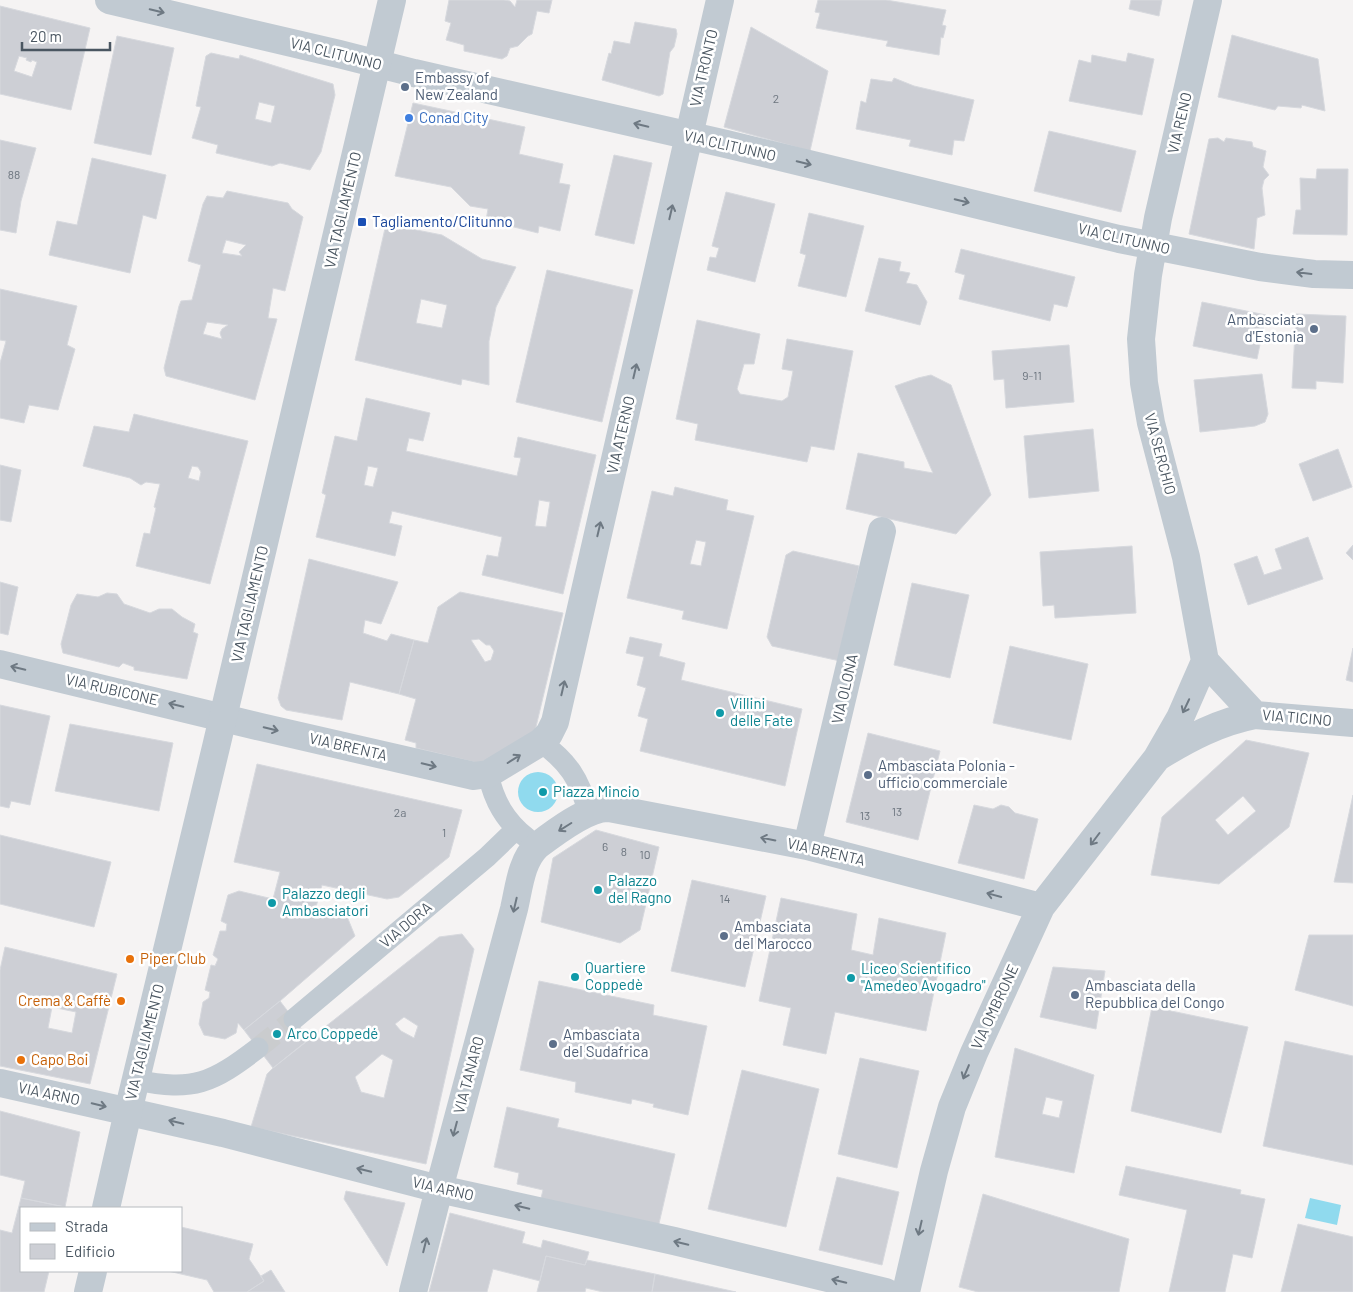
<svg xmlns="http://www.w3.org/2000/svg" width="1353" height="1292" font-family="Barlow,sans-serif">
	<style>
		.water { fill: #90daee }
		.building { fill: #cdcfd5; stroke: #d7d9de; fill-rule: evenodd }
		.lines { fill: none; stroke-linecap: round; stroke-linejoin: round }
		.pedestrian-tunnel { stroke: #caccce; stroke-width: 21; stroke-dasharray: 21 11; stroke-linecap: butt }
		.pedestrian { stroke: #c1cad2; stroke-width: 21 }
		.minor { stroke: #c1cad2; stroke-width: 28 }
		.tertiary { stroke: #c1cad2; stroke-width: 28 }
		.oneway { stroke: #6e7983 }
		.service-dot { fill: #5c6f8a; stroke: #fff; stroke-width: 2 }
		.shop-dot { fill: #3f7fe0; stroke: #fff; stroke-width: 2 }
		.transit-dot { fill: #1a4fb4; stroke: #fff; stroke-width: 2 }
		.culture-dot { fill: #0f9aa8; stroke: #fff; stroke-width: 2 }
		.food-dot { fill: #e8710a; stroke: #fff; stroke-width: 2 }
		.labels { text-anchor: middle; stroke-width: 5; stroke-linejoin: round; paint-order: stroke }
		.number-label { font-size: 12px; fill: #6b747e }
		.street-label { font-size: 15px; fill: #4a5661; stroke: #fff }
		.service-label { font-size: 15px; fill: #4e5e75; stroke: #fff; text-anchor: start }
		.shop-label { font-size: 15px; fill: #366cbe; stroke: #fff; text-anchor: start }
		.transit-label { font-size: 15px; fill: #164399; stroke: #fff; text-anchor: start }
		.culture-label { font-size: 15px; fill: #0d838f; stroke: #fff; text-anchor: start }
		.food-label { font-size: 15px; fill: #c56008; stroke: #fff; text-anchor: start }
	</style>
	<rect width="100%" height="100%" fill="#f5f3f3"/>
	<path class="water" d="M518 792a20 20 0 1 1 40 0a20 20 0 1 1-40 0Z
		M 1310,1198 L 1341,1205 L 1337,1225 L 1305,1218 Z"/>
	<path class="building" d="M 449,0 L 504,0 L 510,1 L 515,7 L 517,0 L 552,0 L 549,13 L 537,11 L 532,34 L 528,36 L 518,46 L 510,48 L 507,56 L 502,59 L 464,51 L 464,45 L 446,40 L 451,23 L 445,21 Z
		M 818,0 L 886,0 L 946,10 L 942,25 L 946,26 L 943,38 L 941,37 L 939,55 L 886,46 L 888,41 L 816,28 L 820,13 L 815,12 Z
		M 1131,0 L 1162,0 L 1159,16 L 1129,9 Z
		M 0,6 L 90,28 L 71,110 L 0,94 ZM 19,56 L 27,58 L 26,60 L 31,62 L 32,60 L 37,62 L 32,77 L 14,71 Z
		M 635,22 L 676,29 L 677,34 L 674,47 L 670,52 L 663,94 L 659,96 L 602,80 L 609,53 L 611,54 L 614,41 L 630,44 Z
		M 751,27 L 828,71 L 810,151 L 724,127 Z
		M 1232,35 L 1318,59 L 1325,111 L 1302,105 L 1301,108 L 1278,106 L 1275,110 L 1218,97 Z
		M 117,36 L 174,48 L 151,155 L 94,143 Z
		M 211,53 L 239,59 L 240,55 L 333,84 L 335,95 L 321,152 L 310,170 L 280,163 L 272,166 L 216,153 L 218,145 L 192,138 L 201,107 L 196,106 L 206,56 ZM 259,102 L 275,106 L 271,123 L 255,119 Z
		M 1128,53 L 1154,59 L 1142,115 L 1069,101 L 1079,60 L 1091,63 L 1092,55 L 1126,62 Z
		M 894,78 L 914,86 L 974,100 L 964,141 L 954,140 L 952,155 L 909,146 L 911,140 L 856,129 L 861,101 L 866,103 L 871,79 L 892,82 Z
		M 413,103 L 525,127 L 519,154 L 563,164 L 559,183 L 570,185 L 560,231 L 539,226 L 538,233 L 486,220 L 488,209 L 470,206 L 451,187 L 395,176 Z
		M 1049,131 L 1136,151 L 1121,212 L 1034,191 Z
		M 1218,138 L 1224,142 L 1226,138 L 1252,142 L 1253,147 L 1266,151 L 1263,167 L 1269,175 L 1264,180 L 1262,188 L 1265,215 L 1257,218 L 1254,249 L 1189,234 L 1209,139 Z
		M 0,140 L 36,148 L 21,201 L 16,233 L 0,230 Z
		M 614,155 L 652,163 L 634,244 L 595,235 Z
		M 92,158 L 166,175 L 156,219 L 143,215 L 130,273 L 49,255 L 57,221 L 77,225 Z
		M 1317,169 L 1348,169 L 1347,235 L 1293,234 L 1296,210 L 1301,210 L 1300,178 L 1316,179 Z
		M 227,191 L 288,203 L 292,209 L 303,217 L 285,291 L 273,288 L 268,318 L 277,319 L 255,400 L 166,376 L 164,368 L 179,306 L 181,301 L 192,300 L 201,265 L 188,261 L 203,204 L 207,196 L 223,198 ZM 226,240 L 246,245 L 239,252 L 242,256 L 222,253 ZM 207,322 L 228,325 L 222,329 L 220,333 L 222,339 L 203,334 Z
		M 726,192 L 775,204 L 755,282 L 707,270 L 710,257 L 716,258 L 719,248 L 712,246 Z
		M 809,213 L 864,226 L 846,297 L 798,286 L 806,255 L 800,253 Z
		M 386,224 L 442,235 L 482,259 L 516,267 L 496,307 L 489,341 L 489,385 L 462,379 L 461,385 L 355,360 ZM 421,299 L 447,305 L 442,328 L 416,323 Z
		M 961,249 L 1075,277 L 1067,307 L 1054,304 L 1050,321 L 959,299 L 965,275 L 955,272 Z
		M 879,258 L 901,262 L 899,271 L 910,273 L 906,283 L 917,285 L 927,302 L 920,325 L 865,311 Z
		M 547,270 L 633,290 L 602,422 L 516,402 Z
		M 0,289 L 77,306 L 67,345 L 75,349 L 58,410 L 29,405 L 24,423 L 0,418 L 0,363 L 6,341 L 0,340 Z
		M 1202,302 L 1266,315 L 1257,359 L 1193,346 Z
		M 1296,314 L 1346,316 L 1343,383 L 1316,381 L 1316,389 L 1292,388 Z
		M 697,320 L 760,334 L 754,364 L 744,364 L 737,389 L 740,394 L 782,401 L 788,397 L 793,371 L 782,369 L 787,339 L 853,351 L 834,450 L 811,446 L 807,462 L 695,440 L 698,424 L 676,419 Z
		M 1069,345 L 1074,402 L 1006,408 L 1004,379 L 994,380 L 992,351 Z
		M 1262,374 L 1268,414 L 1265,422 L 1255,426 L 1200,432 L 1194,380 Z
		M 931,375 L 951,385 L 991,495 L 956,534 L 846,509 L 858,453 L 904,462 L 904,468 L 933,473 L 895,386 L 918,378 Z
		M 366,398 L 430,413 L 423,441 L 409,438 L 406,451 L 517,476 L 521,458 L 514,457 L 518,437 L 596,455 L 563,594 L 482,575 L 487,555 L 498,557 L 502,537 L 392,511 L 389,523 L 402,526 L 395,556 L 316,537 L 326,495 L 322,493 L 335,436 L 357,441 ZM 368,466 L 378,468 L 373,487 L 364,485 ZM 539,500 L 550,502 L 546,527 L 535,526 Z
		M 134,414 L 248,441 L 210,584 L 136,566 L 144,533 L 150,534 L 156,508 L 154,507 L 160,484 L 146,482 L 141,485 L 130,478 L 83,466 L 94,426 L 129,432 ZM 192,466 L 198,467 L 201,472 L 199,481 L 188,478 Z
		M 1093,429 L 1099,491 L 1029,498 L 1024,436 Z
		M 1338,449 L 1352,487 L 1313,501 L 1299,464 Z
		M 0,465 L 21,470 L 11,522 L 0,520 Z
		M 675,487 L 728,500 L 726,510 L 754,516 L 727,629 L 682,619 L 684,611 L 627,598 L 652,491 L 673,496 ZM 696,540 L 706,542 L 701,566 L 690,564 Z
		M 1308,537 L 1323,579 L 1248,605 L 1234,564 L 1257,556 L 1264,575 L 1282,569 L 1275,549 Z
		M 1353,545 L 1353,560 L 1346,553 Z
		M 1132,546 L 1136,613 L 1055,618 L 1054,605 L 1043,606 L 1040,552 Z
		M 793,551 L 859,566 L 840,661 L 772,646 L 767,637 L 786,555 Z
		M 309,559 L 398,582 L 381,624 L 365,620 L 363,633 L 387,641 L 391,634 L 414,640 L 399,694 L 350,682 L 342,720 L 286,710 L 281,706 L 278,698 Z
		M 0,582 L 18,587 L 8,635 L 0,633 Z
		M 912,583 L 969,595 L 950,678 L 894,665 Z
		M 460,592 L 563,613 L 535,731 L 492,758 L 478,763 L 416,748 L 416,743 L 405,740 L 416,699 L 399,694 L 414,640 L 428,643 L 438,607 ZM 479,639 L 486,645 L 490,645 L 494,651 L 491,660 L 485,662 L 471,640 Z
		M 107,593 L 117,594 L 124,604 L 150,613 L 159,609 L 172,609 L 182,617 L 195,624 L 193,632 L 198,634 L 187,679 L 134,670 L 134,667 L 123,663 L 119,667 L 63,653 L 61,644 L 71,605 L 77,594 L 98,597 Z
		M 630,637 L 662,644 L 659,656 L 685,663 L 681,680 L 802,709 L 785,786 L 640,751 L 648,719 L 638,716 L 646,688 L 637,685 L 644,657 L 626,653 Z
		M 1010,646 L 1088,664 L 1071,740 L 993,723 Z
		M 1353,648 L 1353,682 L 1346,680 Z
		M 0,705 L 50,716 L 30,805 L 11,801 L 9,808 L 0,806 Z
		M 70,724 L 173,743 L 159,811 L 55,791 Z
		M 868,733 L 940,751 L 918,840 L 846,822 Z
		M 1246,740 L 1309,753 L 1289,827 L 1219,884 L 1151,875 L 1162,817 ZM 1243,796 L 1256,811 L 1228,835 L 1215,820 Z
		M 257,764 L 462,810 L 449,857 L 399,897 L 387,899 L 322,885 L 316,907 L 336,910 L 346,914 L 355,936 L 280,1001 L 244,1030 L 238,1023 L 236,1033 L 225,1039 L 204,1035 L 199,1024 L 203,1002 L 209,998 L 210,992 L 205,990 L 211,965 L 215,966 L 218,959 L 213,955 L 220,931 L 226,931 L 227,924 L 221,921 L 228,895 L 239,891 L 273,899 L 280,872 L 234,862 Z
		M 1353,795 L 1353,883 L 1334,882 Z
		M 974,805 L 993,809 L 1001,805 L 1009,807 L 1015,813 L 1038,819 L 1024,879 L 958,863 Z
		M 596,830 L 659,847 L 640,930 L 620,943 L 541,922 L 553,858 Z
		M 0,835 L 111,862 L 94,927 L 0,904 Z
		M 692,880 L 766,896 L 745,987 L 671,971 Z
		M 781,898 L 857,914 L 851,950 L 873,955 L 879,918 L 946,933 L 926,1031 L 835,1012 L 826,1054 L 783,1045 L 791,1008 L 759,1001 Z
		M 462,934 L 474,949 L 426,1164 L 251,1127 L 267,1074 L 273,1068 L 439,937 ZM 404,1017 L 418,1026 L 414,1038 L 401,1031 L 395,1024 ZM 382,1054 L 393,1060 L 384,1098 L 361,1092 L 355,1077 Z
		M 1309,935 L 1353,935 L 1353,1006 L 1295,990 Z
		M 5,947 L 117,974 L 90,1084 L 0,1066 L 0,970 ZM 52,1007 L 76,1012 L 72,1033 L 48,1028 Z
		M 1053,967 L 1105,971 L 1096,1029 L 1040,1017 Z
		M 539,981 L 654,1005 L 653,1015 L 707,1026 L 688,1115 L 653,1107 L 654,1104 L 632,1099 L 631,1104 L 575,1092 L 576,1082 L 520,1070 Z
		M 280,1001 L 309,1039 L 273,1068 L 244,1030 Z
		M 1152,1007 L 1248,1027 L 1221,1133 L 1131,1111 Z
		M 1285,1041 L 1353,1056 L 1353,1165 L 1263,1146 Z
		M 1015,1048 L 1094,1075 L 1074,1173 L 995,1157 ZM 1046,1097 L 1063,1101 L 1059,1118 L 1042,1114 Z
		M 860,1058 L 919,1071 L 897,1168 L 838,1154 Z
		M 742,1070 L 819,1089 L 786,1227 L 708,1209 Z
		M 507,1107 L 559,1119 L 557,1127 L 675,1154 L 658,1228 L 540,1202 L 543,1190 L 517,1184 L 519,1173 L 494,1167 Z
		M 0,1111 L 80,1132 L 65,1207 L 21,1198 L 25,1181 L 0,1175 Z
		M 1126,1166 L 1241,1190 L 1240,1194 L 1265,1199 L 1252,1258 L 1233,1254 L 1225,1292 L 1169,1292 L 1187,1210 L 1119,1195 Z
		M 837,1177 L 899,1192 L 882,1265 L 819,1250 Z
		M 346,1191 L 405,1203 L 387,1266 L 344,1199 Z
		M 983,1194 L 1129,1239 L 1119,1292 L 978,1292 L 959,1287 Z
		M 21,1198 L 65,1207 L 21,1208 L 21,1271 L 49,1271 L 44,1292 L 0,1292 L 0,1230 L 12,1233 Z
		M 450,1213 L 525,1232 L 522,1243 L 541,1248 L 543,1240 L 589,1252 L 585,1265 L 546,1256 L 540,1281 L 493,1269 L 487,1292 L 429,1292 Z
		M 1298,1224 L 1353,1237 L 1353,1292 L 1281,1292 Z
		M 181,1227 L 253,1244 L 249,1259 L 264,1281 L 247,1292 L 214,1292 L 207,1280 L 168,1271 L 181,1271 Z
		M 546,1256 L 585,1265 L 587,1260 L 655,1274 L 652,1292 L 603,1292 L 586,1288 L 585,1292 L 537,1292 Z
		M 271,1270 L 285,1292 L 247,1292 L 264,1281 L 261,1276 Z
		M 655,1274 L 736,1292 L 652,1292 Z"/>
	<g class="lines">
		<path class="pedestrian-tunnel" d="M 258,1048 L 294,1019"/>
		<path class="pedestrian" d="M 541,742 C 568,762 580,779 588,812
			M 488,774 C 494,801 505,821 527,838
			M 294,1019 L 487,857 L 516,829
			M 136,1080 C 194,1092 212,1083 258,1048"/>
		<path class="minor" d="M 109,0 L 339,54 L 414,73 L 726,144 L 1119,239 L 1260,267 L 1314,274 L 1353,275
			M 1205,661 L 1186,557 L 1151,423 L 1144,383 L 1141,339 L 1148,275 L 1158,218 L 1208,0
			M 1205,661 L 1255,715 L 1353,723
			M 0,664 L 261,727 L 474,776 L 488,774 L 541,742 L 549,734 L 555,722 L 720,0
			M 1158,757 C 1189,738 1219,722 1255,715
			M 807,846 L 882,531
			M 0,1083 L 223,1133 L 439,1189 L 674,1241 L 886,1292
			M 413,1292 L 439,1189 L 514,909 C 519,888 521,861 537,846 C 554,833 588,807 609,808 L 807,846 L 1041,907
			M 906,1292 L 934,1171 L 952,1107 L 974,1053 L 1041,907 L 1157,758 L 1180,718 L 1205,661"/>
		<path class="tertiary" d="M 106,1208 L 128,1112 L 216,747 L 392,0
			M 88,1292 L 93,1271"/>
	</g>
	<defs><path id="oneway-shaft" d="M-6 0H5M1.5-3L5.5 0L1.5 3" fill="none" stroke-width="1.6" stroke-linecap="round" stroke-linejoin="round" transform="scale(1.25)"/></defs>
	<g class="oneway">
		<use href="#oneway-shaft" transform="translate(157 11) rotate(13)"/>
		<use href="#oneway-shaft" transform="translate(641 125) rotate(-167)"/>
		<use href="#oneway-shaft" transform="translate(804 163) rotate(13)"/>
		<use href="#oneway-shaft" transform="translate(962 201) rotate(13)"/>
		<use href="#oneway-shaft" transform="translate(671 212) rotate(-77)"/>
		<use href="#oneway-shaft" transform="translate(1304 273) rotate(-173)"/>
		<use href="#oneway-shaft" transform="translate(635 371) rotate(-77)"/>
		<use href="#oneway-shaft" transform="translate(599 529) rotate(-77)"/>
		<use href="#oneway-shaft" transform="translate(18 668) rotate(-167)"/>
		<use href="#oneway-shaft" transform="translate(563 688) rotate(-77)"/>
		<use href="#oneway-shaft" transform="translate(176 705) rotate(-167)"/>
		<use href="#oneway-shaft" transform="translate(1186 706) rotate(115)"/>
		<use href="#oneway-shaft" transform="translate(271 729) rotate(13)"/>
		<use href="#oneway-shaft" transform="translate(514 759) rotate(-32)"/>
		<use href="#oneway-shaft" transform="translate(429 765) rotate(13)"/>
		<use href="#oneway-shaft" transform="translate(565 827) rotate(148)"/>
		<use href="#oneway-shaft" transform="translate(768 839) rotate(-169)"/>
		<use href="#oneway-shaft" transform="translate(1095 839) rotate(127)"/>
		<use href="#oneway-shaft" transform="translate(994 895) rotate(-165)"/>
		<use href="#oneway-shaft" transform="translate(515 905) rotate(103)"/>
		<use href="#oneway-shaft" transform="translate(966 1072) rotate(113)"/>
		<use href="#oneway-shaft" transform="translate(99 1105) rotate(13)"/>
		<use href="#oneway-shaft" transform="translate(176 1122) rotate(-167)"/>
		<use href="#oneway-shaft" transform="translate(455 1129) rotate(105)"/>
		<use href="#oneway-shaft" transform="translate(364 1170) rotate(-166)"/>
		<use href="#oneway-shaft" transform="translate(522 1207) rotate(-167)"/>
		<use href="#oneway-shaft" transform="translate(920 1228) rotate(103)"/>
		<use href="#oneway-shaft" transform="translate(681 1243) rotate(-167)"/>
		<use href="#oneway-shaft" transform="translate(425 1245) rotate(-76)"/>
		<use href="#oneway-shaft" transform="translate(839 1281) rotate(-166)"/>
	</g>
	<g class="service-dot">
		<circle cx="405" cy="87" r="5"/>
		<circle cx="1314" cy="329" r="5"/>
		<circle cx="868" cy="775" r="5"/>
		<circle cx="724" cy="936" r="5"/>
		<circle cx="1075" cy="995" r="5"/>
		<circle cx="553" cy="1044" r="5"/>
	</g>
	<circle class="shop-dot" cx="409" cy="118" r="5"/>
	<rect class="transit-dot" x="357" y="217" width="10" height="10" rx="2.5"/>
	<g class="culture-dot">
		<circle cx="720" cy="713" r="5"/>
		<circle cx="543" cy="792" r="5"/>
		<circle cx="598" cy="890" r="5"/>
		<circle cx="272" cy="903" r="5"/>
		<circle cx="575" cy="977" r="5"/>
		<circle cx="851" cy="978" r="5"/>
		<circle cx="277" cy="1034" r="5"/>
	</g>
	<g class="food-dot">
		<circle cx="130" cy="959" r="5"/>
		<circle cx="121" cy="1001" r="5"/>
		<circle cx="21" cy="1060" r="5"/>
	</g>
	<g class="labels">
		<g class="number-label">
			<text x="776" y="103">2</text>
			<text x="14" y="179">88</text>
			<text x="1032" y="380">9-11</text>
			<text x="897" y="816">13</text>
			<text x="400" y="817">2a</text>
			<text x="865" y="820">13</text>
			<text x="444" y="837">1</text>
			<text x="605" y="851">6</text>
			<text x="624" y="856">8</text>
			<text x="645" y="859">10</text>
			<text x="725" y="903">14</text>
		</g>
		<g class="street-label">
			<text transform="translate(336 54) rotate(14)" y="5">VIA CLITUNNO</text>
			<text transform="translate(704 68) rotate(-77)" y="5">VIA TRONTO</text>
			<text transform="translate(1180 123) rotate(-77)" y="5">VIA RENO</text>
			<text transform="translate(730 146) rotate(13)" y="5">VIA CLITUNNO</text>
			<text transform="translate(343 210) rotate(-77)" y="5">VIA TAGLIAMENTO</text>
			<text transform="translate(1124 239) rotate(13)" y="5">VIA CLITUNNO</text>
			<text transform="translate(621 435) rotate(-77)" y="5">VIA ATERNO</text>
			<text transform="translate(1160 454) rotate(75)" y="5">VIA SERCHIO</text>
			<text transform="translate(250 604) rotate(-77)" y="5">VIA TAGLIAMENTO</text>
			<text transform="translate(845 689) rotate(-77)" y="5">VIA OLONA</text>
			<text transform="translate(112 690) rotate(13)" y="5">VIA RUBICONE</text>
			<text transform="translate(1297 718) rotate(5)" y="5">VIA TICINO</text>
			<text transform="translate(348 747) rotate(13)" y="5">VIA BRENTA</text>
			<text transform="translate(826 852) rotate(13)" y="5">VIA BRENTA</text>
			<text transform="translate(406 925) rotate(-40)" y="5">VIA DORA</text>
			<text transform="translate(995 1007) rotate(-65)" y="5">VIA OMBRONE</text>
			<text transform="translate(145 1042) rotate(-76)" y="5">VIA TAGLIAMENTO</text>
			<text transform="translate(469 1075) rotate(-75)" y="5">VIA TANARO</text>
			<text transform="translate(49 1094) rotate(12)" y="5">VIA ARNO</text>
			<text transform="translate(443 1189) rotate(13)" y="5">VIA ARNO</text>
		</g>
		<g class="service-label">
			<text x="415" y="83">Embassy of<tspan x="415" dy="17">New Zealand</tspan></text>
			<text x="1304" y="325" text-anchor="end">Ambasciata<tspan x="1304" dy="17">d'Estonia</tspan></text>
			<text x="878" y="771">Ambasciata Polonia -<tspan x="878" dy="17">ufficio commerciale</tspan></text>
			<text x="734" y="932">Ambasciata<tspan x="734" dy="17">del Marocco</tspan></text>
			<text x="1085" y="991">Ambasciata della<tspan x="1085" dy="17">Repubblica del Congo</tspan></text>
			<text x="563" y="1040">Ambasciata<tspan x="563" dy="17">del Sudafrica</tspan></text>
		</g>
		<g class="shop-label">
			<text x="419" y="123">Conad City</text>
		</g>
		<g class="transit-label">
			<text x="372" y="227">Tagliamento/Clitunno</text>
		</g>
		<g class="culture-label">
			<text x="730" y="709">Villini<tspan x="730" dy="17">delle Fate</tspan></text>
			<text x="553" y="797">Piazza Mincio</text>
			<text x="608" y="886">Palazzo<tspan x="608" dy="17">del Ragno</tspan></text>
			<text x="282" y="899">Palazzo degli<tspan x="282" dy="17">Ambasciatori</tspan></text>
			<text x="585" y="973">Quartiere<tspan x="585" dy="17">Coppedè</tspan></text>
			<text x="861" y="974">Liceo Scientifico<tspan x="861" dy="17">"Amedeo Avogadro"</tspan></text>
			<text x="287" y="1039">Arco Coppedé</text>
		</g>
		<g class="food-label">
			<text x="140" y="964">Piper Club</text>
			<text x="111" y="1006" text-anchor="end">Crema &amp; Caffè</text>
			<text x="31" y="1065">Capo Boi</text>
		</g>
	</g>
	<rect x="20" y="1207" width="162" height="65" fill="#ffffff" stroke="#b7bbc0"/>
	<rect x="30" y="1223" width="25" height="8" fill="#c1cad2" stroke="#b7bbc0"/>
	<text x="65" y="1232" font-size="15" fill="#4a5661">Strada</text>
	<rect x="30" y="1244" width="25" height="15" fill="#cdcfd5" stroke="#b7bbc0"/>
	<text x="65" y="1257" font-size="15" fill="#4a5661">Edificio</text>
	<path d="M22 42v8h88v-8" fill="none" stroke="#4a5661" stroke-width="2.5"/>
	<text x="30" y="42" font-size="15" fill="#4a5661" stroke="#ffffff" stroke-width="4" paint-order="stroke">20 m</text>
</svg>
